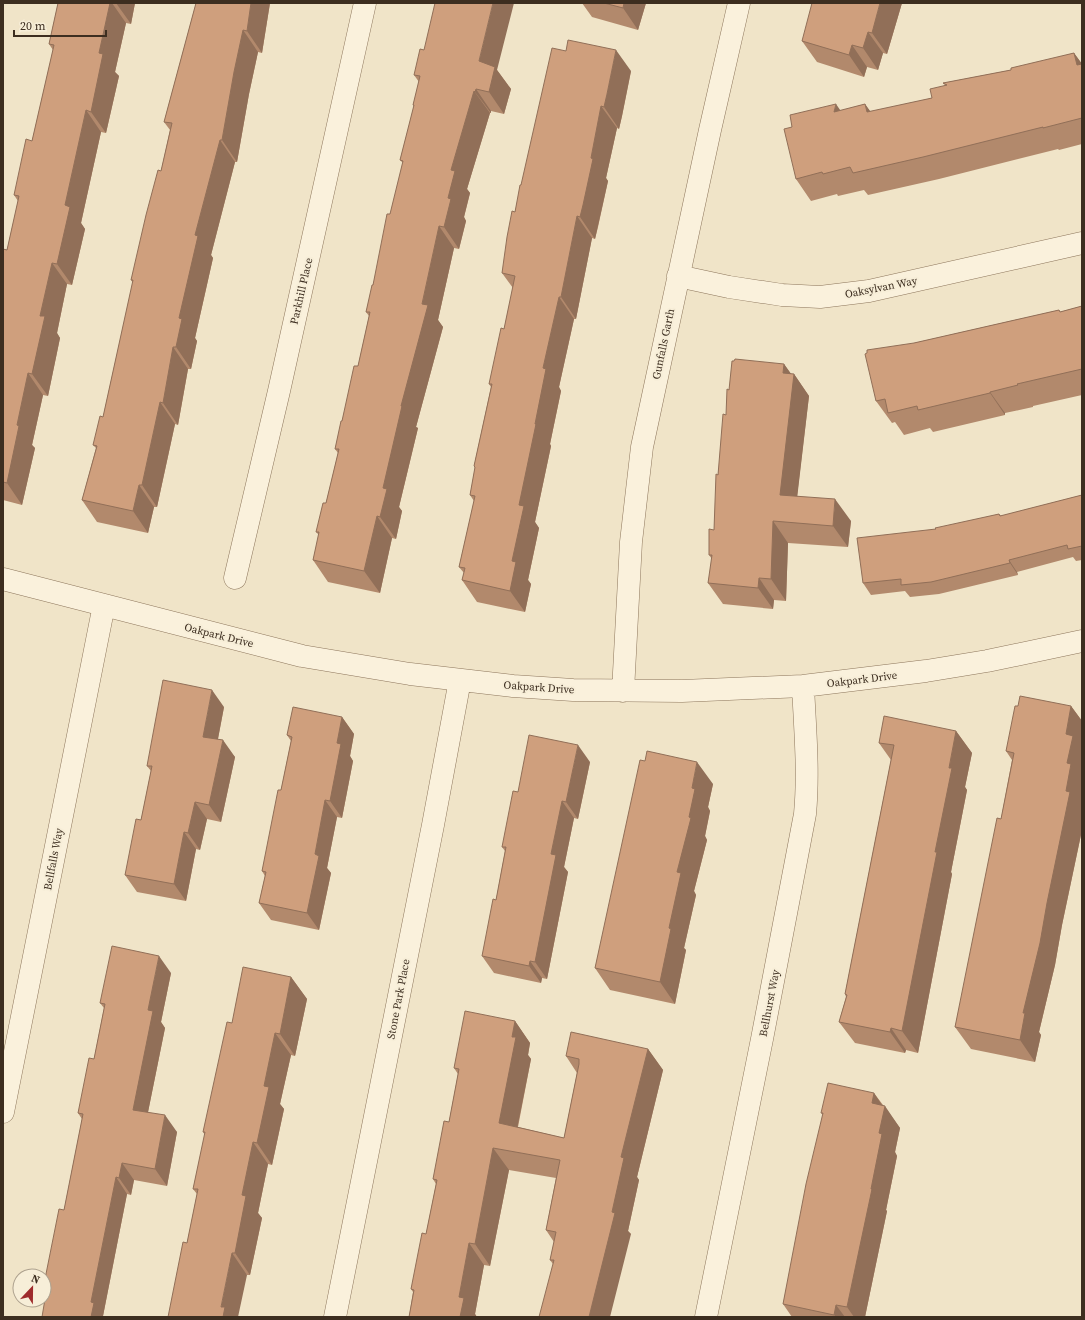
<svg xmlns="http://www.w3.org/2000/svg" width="1085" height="1320" font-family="'Source Serif 4',serif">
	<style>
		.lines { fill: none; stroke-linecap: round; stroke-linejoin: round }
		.street-casing { stroke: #8d765c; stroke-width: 23 }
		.street { stroke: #faf1dc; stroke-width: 22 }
		.wall { fill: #b2896c }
		.shaded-wall { fill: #916f58 }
		.building { fill: #cf9f7d; stroke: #916f58 }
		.labels { text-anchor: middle; stroke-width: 4; stroke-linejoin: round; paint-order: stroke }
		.street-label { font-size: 11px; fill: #3d2e20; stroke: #f7eed8 }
	</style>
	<rect width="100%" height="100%" fill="#f0e4c8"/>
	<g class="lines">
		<g class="street-casing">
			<path id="street" d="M 678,276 L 729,287 L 782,295 L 820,297 L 869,291 L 1082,243
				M 235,578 L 279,391 L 365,3
				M 3,579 L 302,656 L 410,674 L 513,686 L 573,690 L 682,691 L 803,686 L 926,671 L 987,661 L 1082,641
				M 623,691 L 631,542 L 642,447 L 710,130 L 739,3
				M 3,1112 L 104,605
				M 335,1317 L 433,825 L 460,680
				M 706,1317 L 762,1039 L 805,814 C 809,772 805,729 803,686"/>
		</g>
		<use href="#street" class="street"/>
	</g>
	<path class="wall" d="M 58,3 L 135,3 L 131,24 L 126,23 L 115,72 L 119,76 L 106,133 L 101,132 L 81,223 L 85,229 L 72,285 L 67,284 L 57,333 L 60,338 L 48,396 L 43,395 L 32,445 L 35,448 L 22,505 L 3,500 L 3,249 L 7,250 L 18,201 L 14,195 L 32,141 L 53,50 L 49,44 Z
		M 196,3 L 270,3 L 262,53 L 258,52 L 249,94 L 237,162 L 235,162 L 211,255 L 213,258 L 195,338 L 197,341 L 191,369 L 188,369 L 178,425 L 175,424 L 157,507 L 154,507 L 148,533 L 97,522 L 82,500 L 96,448 L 93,445 L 103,417 L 112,376 L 133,283 L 131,280 L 161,171 L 170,130 L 164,122 Z
		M 582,3 L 646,3 L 638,30 L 592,17 Z
		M 902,3 L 887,54 L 883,53 L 878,70 L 867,67 L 864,77 L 817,62 L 802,41 Z
		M 1074,53 L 1082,64 L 1082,144 L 1059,150 L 1058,149 L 939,179 L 868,195 L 864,190 L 838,196 L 837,194 L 811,201 L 796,179 L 840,111 L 865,104 L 870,112 L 932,98 L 945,85 L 943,83 L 1011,70 Z
		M 497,70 L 511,89 L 504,114 L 491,111 L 491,113 L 490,113 L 467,189 L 470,193 L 464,217 L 466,221 L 459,249 L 454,248 L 438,320 L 443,327 L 416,427 L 418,428 L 399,507 L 402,511 L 396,539 L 392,538 L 380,593 L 328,582 L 313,560 L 319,535 L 316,532 L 326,503 L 338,453 L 335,449 L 342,421 L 358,366 L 369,316 L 366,312 L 373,285 L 403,163 L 400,160 L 414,106 L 413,105 L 419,82 L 414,75 Z
		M 631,71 L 622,116 L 619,129 L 617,128 L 606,178 L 608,181 L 598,227 L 595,239 L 592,238 L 576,319 L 574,319 L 559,387 L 561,391 L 550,444 L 551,446 L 535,522 L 539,528 L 528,580 L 531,584 L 525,612 L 477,602 L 462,580 L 464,573 L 459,567 L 474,501 L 470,495 L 475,468 L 474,466 L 491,387 L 489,384 L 504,329 L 513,288 L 502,273 L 515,212 L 521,185 Z
		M 1082,306 L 1082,395 L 1033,406 L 1033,407 L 1005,413 L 1005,415 L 933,432 L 930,428 L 904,435 L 895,422 L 892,423 L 876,401 L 914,343 L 1059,310 L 1060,312 Z
		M 784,364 L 791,374 L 794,374 L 809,396 L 797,496 L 851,521 L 848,547 L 788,543 L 786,601 L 774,600 L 773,609 L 723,604 L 708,583 L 712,559 L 709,555 L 714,530 L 718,475 L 726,415 Z
		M 1082,495 L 1082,560 L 1076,561 L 1073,557 L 1017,572 L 1018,575 L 939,594 L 910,597 L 905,591 L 871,595 L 863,583 L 936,529 L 999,514 L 1001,516 Z
		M 1018,706 L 1071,706 L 1082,721 L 1082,830 L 1062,925 L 1055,965 L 1039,1032 L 1041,1035 L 1035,1062 L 971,1049 L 955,1027 L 1001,819 L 1012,760 L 1006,751 Z
		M 224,707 L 218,739 L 235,757 L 221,822 L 207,819 L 200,850 L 196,849 L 186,901 L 137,892 L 125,875 L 141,820 L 151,771 L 147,766 Z
		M 342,717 L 354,734 L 350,756 L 353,761 L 342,818 L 337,817 L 327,868 L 331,873 L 319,930 L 271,920 L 259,903 L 265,876 L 262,871 L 281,790 L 291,741 L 287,735 Z
		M 956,731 L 972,753 L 965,787 L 967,790 L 951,872 L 952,874 L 918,1053 L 906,1050 L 905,1053 L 855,1043 L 839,1022 L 846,997 L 845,994 L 891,760 L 879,743 Z
		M 645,761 L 713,784 L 708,807 L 710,811 L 705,836 L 707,840 L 694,891 L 696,895 L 684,948 L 686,950 L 675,1004 L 610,990 L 595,968 Z
		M 590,762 L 578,819 L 574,818 L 564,867 L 568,872 L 547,979 L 542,978 L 541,983 L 494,973 L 482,956 L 496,900 L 505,851 L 502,847 L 518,792 Z
		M 171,973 L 161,1022 L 165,1028 L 148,1112 L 177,1132 L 167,1186 L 134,1180 L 131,1195 L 127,1194 L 103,1316 L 45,1297 L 44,1295 L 44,1284 L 64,1210 L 82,1119 L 78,1113 L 94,1059 L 104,1008 L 100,1003 Z
		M 291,977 L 307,999 L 295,1056 L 291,1055 L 280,1104 L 284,1109 L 272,1165 L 268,1164 L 258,1213 L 262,1218 L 250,1275 L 247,1275 L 187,1243 L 197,1194 L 193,1189 L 205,1135 L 203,1132 L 232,1023 Z
		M 515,1021 L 530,1043 L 528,1055 L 531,1059 L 518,1127 L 564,1138 L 577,1073 L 566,1056 L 648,1049 L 663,1070 L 637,1177 L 639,1180 L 628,1231 L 631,1234 L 553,1264 L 550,1260 L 554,1242 L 546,1230 L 556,1178 L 509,1170 L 490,1266 L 484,1265 L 475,1314 L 477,1317 L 409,1317 L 413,1292 L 411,1289 L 426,1234 L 436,1184 L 433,1179 L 449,1122 L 458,1074 L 454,1068 Z
		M 874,1093 L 883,1105 L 900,1128 L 895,1152 L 897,1156 L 886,1210 L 887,1211 L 865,1317 L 792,1317 L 783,1304 L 823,1115 L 821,1113 Z"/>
	<path class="shaded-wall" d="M 110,3 L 112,3 L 126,23 L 115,72 L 119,76 L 106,133 L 91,112 L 99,53 Z
		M 116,3 L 135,3 L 131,24 Z
		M 251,3 L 270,3 L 262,53 L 247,31 Z
		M 493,3 L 514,3 L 497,70 L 511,89 L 504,114 L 489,92 L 479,61 Z
		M 624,3 L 646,3 L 638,30 L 623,8 Z
		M 880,3 L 902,3 L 887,54 L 872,33 Z
		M 243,30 L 258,52 L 249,94 L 237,162 L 222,140 L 234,72 Z
		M 868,32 L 883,53 L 878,70 L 863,48 Z
		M 852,45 L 867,67 L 864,77 L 849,55 Z
		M 616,50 L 631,71 L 622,116 L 619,129 L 604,107 Z
		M 1074,53 L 1082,64 L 1077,65 Z
		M 476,89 L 491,111 L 491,113 L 475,92 Z
		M 474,91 L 490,113 L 467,189 L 470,193 L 464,217 L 466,221 L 459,249 L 444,227 L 451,170 Z
		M 836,104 L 851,126 L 834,112 Z
		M 865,104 L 881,126 L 867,112 Z
		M 601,106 L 617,128 L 606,178 L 608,181 L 595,239 L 580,217 L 591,158 Z
		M 86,110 L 101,132 L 81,223 L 85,229 L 72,285 L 57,264 L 65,205 Z
		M 220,140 L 235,162 L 211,255 L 213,258 L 195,338 L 197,341 L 191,369 L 176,347 L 179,318 L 195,235 Z
		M 577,216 L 592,238 L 576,319 L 561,297 Z
		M 439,226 L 454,248 L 438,320 L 443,327 L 416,427 L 418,428 L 399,507 L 402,511 L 396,539 L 380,517 L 383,488 Z
		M 52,263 L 67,284 L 57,333 L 60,338 L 48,396 L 32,374 L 40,316 Z
		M 559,297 L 574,319 L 559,387 L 561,391 L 550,444 L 551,446 L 535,522 L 539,528 L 528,580 L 531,584 L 525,612 L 510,591 L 512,561 L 519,505 L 535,424 L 543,368 Z
		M 173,347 L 188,369 L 178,425 L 163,403 Z
		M 784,364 L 794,378 L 794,374 L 809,396 L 795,516 L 780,495 L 783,373 Z
		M 28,373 L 43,395 L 32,445 L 35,448 L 22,505 L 7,483 L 17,425 Z
		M 990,392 L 1005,413 L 1005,415 L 990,393 Z
		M 160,402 L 175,424 L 157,507 L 142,485 Z
		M 139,485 L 154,507 L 148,533 L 133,511 Z
		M 835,499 L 851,521 L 848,547 L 833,526 Z
		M 377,516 L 392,538 L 380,593 L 364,571 Z
		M 773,521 L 788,543 L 786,601 L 771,579 Z
		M 1009,560 L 1017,572 L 1018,575 L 1010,563 Z
		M 759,578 L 774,600 L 773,609 L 758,588 Z
		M 212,690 L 224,707 L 215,754 L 203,737 Z
		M 1071,706 L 1082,721 L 1082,830 L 1062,925 L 1055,965 L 1039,1032 L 1041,1035 L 1035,1062 L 1020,1040 L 1023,1013 L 1066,791 L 1067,763 L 1066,734 Z
		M 342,717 L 354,734 L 350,756 L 353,761 L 342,818 L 330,801 L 337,743 Z
		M 956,731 L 972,753 L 965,787 L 967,790 L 951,872 L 952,874 L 918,1053 L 902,1031 Z
		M 223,740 L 235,757 L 221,822 L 209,805 Z
		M 578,745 L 590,762 L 578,819 L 566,802 Z
		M 697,762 L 713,784 L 708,807 L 710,811 L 705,836 L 707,840 L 694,891 L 696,895 L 684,948 L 686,950 L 675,1004 L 660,982 L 677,872 L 689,817 L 692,788 Z
		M 325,800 L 337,817 L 327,868 L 331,873 L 319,930 L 307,913 L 315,854 Z
		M 562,801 L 574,818 L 564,867 L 568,872 L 547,979 L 535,962 L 551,854 Z
		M 195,802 L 207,819 L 200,850 L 188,833 Z
		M 184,832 L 196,849 L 186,901 L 174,884 Z
		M 159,956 L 171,973 L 161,1022 L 165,1028 L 145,1127 L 133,1110 L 148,1010 Z
		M 530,961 L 542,978 L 541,983 L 529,966 Z
		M 291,977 L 307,999 L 295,1056 L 280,1034 Z
		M 515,1021 L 530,1043 L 528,1055 L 531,1059 L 514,1144 L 499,1123 L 512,1037 Z
		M 891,1028 L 906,1050 L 905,1053 L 890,1032 Z
		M 275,1033 L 291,1055 L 280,1104 L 284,1109 L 272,1165 L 257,1143 L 264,1086 Z
		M 648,1049 L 663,1070 L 637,1177 L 639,1180 L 628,1231 L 631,1234 L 610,1317 L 589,1317 L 612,1212 L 621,1157 Z
		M 874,1093 L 884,1108 L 885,1106 L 900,1128 L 895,1152 L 897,1156 L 886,1210 L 887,1211 L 865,1317 L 854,1317 L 847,1307 L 871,1189 L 879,1133 L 872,1103 Z
		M 165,1115 L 177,1132 L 167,1186 L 155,1169 Z
		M 253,1142 L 268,1164 L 258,1213 L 262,1218 L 250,1275 L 235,1253 L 242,1195 Z
		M 493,1148 L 509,1170 L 490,1266 L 475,1244 Z
		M 122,1163 L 134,1180 L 131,1195 L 119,1178 Z
		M 116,1177 L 127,1194 L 103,1316 L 104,1317 L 91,1317 L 91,1302 Z
		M 469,1243 L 484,1265 L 475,1314 L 477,1317 L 460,1317 L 459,1297 Z
		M 232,1253 L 247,1275 L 238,1317 L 223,1317 L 221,1307 Z
		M 836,1305 L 845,1317 L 836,1317 L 834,1315 Z"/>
	<path class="building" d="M 58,3 L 110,3 L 99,53 L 103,54 L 91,112 L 86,110 L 65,205 L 70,207 L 57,264 L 52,263 L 40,316 L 45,316 L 32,374 L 28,373 L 17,425 L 19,426 L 7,483 L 3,482 L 3,249 L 7,250 L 19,196 L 14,195 L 26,139 L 32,141 L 54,45 L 49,44 Z
		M 196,3 L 251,3 L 247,31 L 243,30 L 234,72 L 222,140 L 220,140 L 195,235 L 198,236 L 179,318 L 182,319 L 176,347 L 173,347 L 163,403 L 160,402 L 142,485 L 139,485 L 133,511 L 82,500 L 97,446 L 93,445 L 100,416 L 103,417 L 112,376 L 133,280 L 131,280 L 146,215 L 158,170 L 161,171 L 172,123 L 164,122 Z
		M 435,3 L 493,3 L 479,61 L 495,67 L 489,92 L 476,89 L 475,92 L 474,91 L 451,170 L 455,171 L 448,198 L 451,199 L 444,227 L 439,226 L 422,304 L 428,305 L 401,406 L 402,406 L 383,488 L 387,489 L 380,517 L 377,516 L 364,571 L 313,560 L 319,532 L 316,532 L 323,503 L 326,503 L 339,449 L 335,449 L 341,421 L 342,421 L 354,366 L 358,366 L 370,312 L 366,312 L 372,285 L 373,285 L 387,214 L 390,214 L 403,161 L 400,160 L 414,105 L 413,105 L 420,76 L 414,75 L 420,49 L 424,50 Z
		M 604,3 L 624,3 L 623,8 Z
		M 812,3 L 880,3 L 872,33 L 868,32 L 863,48 L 852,45 L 849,55 L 802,41 Z
		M 568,40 L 616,50 L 607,94 L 604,107 L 601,106 L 591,158 L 593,159 L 583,205 L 580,217 L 577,216 L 561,297 L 559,297 L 543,368 L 546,369 L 535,424 L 536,424 L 519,505 L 524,506 L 512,561 L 516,562 L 510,591 L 462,580 L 465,568 L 459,567 L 475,496 L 470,495 L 475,467 L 474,466 L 492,384 L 489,384 L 501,328 L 504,329 L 515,276 L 502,273 L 507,237 L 512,211 L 515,212 L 520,185 L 521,185 L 552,48 L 566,51 Z
		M 1074,53 L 1077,65 L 1082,64 L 1082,118 L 1043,128 L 1043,127 L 923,157 L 853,173 L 850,167 L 823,174 L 822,172 L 796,179 L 784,129 L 792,127 L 790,115 L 836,104 L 834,112 L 865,104 L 867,112 L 932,98 L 930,89 L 947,85 L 943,83 L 1011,70 L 1011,68 Z
		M 1082,306 L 1082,369 L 1017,384 L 1018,385 L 990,392 L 990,393 L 918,410 L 917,406 L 888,413 L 885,399 L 876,401 L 865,354 L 867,353 L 867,350 L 914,343 L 1059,310 L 1060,312 Z
		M 735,359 L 784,364 L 783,373 L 794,374 L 780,495 L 835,499 L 833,526 L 773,521 L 771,579 L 759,578 L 758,588 L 708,583 L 712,555 L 709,555 L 709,529 L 714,530 L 716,474 L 718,475 L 723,414 L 726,415 L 727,389 L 729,390 L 732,361 L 734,361 Z
		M 1082,495 L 1082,546 L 1068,549 L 1067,545 L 1009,560 L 1010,563 L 931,582 L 901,585 L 901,579 L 863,583 L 857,538 L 936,529 L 935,528 L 999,514 L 1000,516 Z
		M 163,680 L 212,690 L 203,737 L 223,740 L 209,805 L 195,802 L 188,833 L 184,832 L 174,884 L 125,875 L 136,819 L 141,820 L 152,766 L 147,766 Z
		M 1020,696 L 1071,706 L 1066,734 L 1073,736 L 1067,763 L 1071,764 L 1066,791 L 1070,792 L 1047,903 L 1040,943 L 1023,1013 L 1025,1013 L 1020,1040 L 955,1027 L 997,818 L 1001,819 L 1014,753 L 1006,751 L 1015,706 L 1018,706 Z
		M 293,707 L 342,717 L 337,743 L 341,744 L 330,801 L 325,800 L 315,854 L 319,856 L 307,913 L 259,903 L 266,872 L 262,871 L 278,790 L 281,790 L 292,737 L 287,735 Z
		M 884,716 L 956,731 L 949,768 L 952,768 L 935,852 L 937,852 L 902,1031 L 891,1028 L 890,1032 L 839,1022 L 847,995 L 845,994 L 894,745 L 879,743 Z
		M 529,735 L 578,745 L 566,802 L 562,801 L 551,854 L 556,855 L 535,962 L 530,961 L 529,966 L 482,956 L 493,899 L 496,900 L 506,847 L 502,847 L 513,791 L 518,792 Z
		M 647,751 L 697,762 L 692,788 L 695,789 L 689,817 L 691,818 L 677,872 L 681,873 L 669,928 L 671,929 L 660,982 L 595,968 L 640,760 L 645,761 Z
		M 112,946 L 159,956 L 148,1010 L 153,1011 L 133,1110 L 165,1115 L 155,1169 L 122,1163 L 119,1178 L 116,1177 L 91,1302 L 94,1303 L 91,1317 L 42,1317 L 46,1293 L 44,1293 L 44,1284 L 59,1209 L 64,1210 L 83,1114 L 78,1113 L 89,1058 L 94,1059 L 105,1004 L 100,1003 Z
		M 243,967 L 291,977 L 280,1034 L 275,1033 L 264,1086 L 269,1087 L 257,1143 L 253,1142 L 242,1195 L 246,1196 L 235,1253 L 232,1253 L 221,1307 L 225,1307 L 223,1317 L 168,1317 L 183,1242 L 187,1243 L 198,1189 L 193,1189 L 205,1132 L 203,1132 L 227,1022 L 232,1023 Z
		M 465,1011 L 515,1021 L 512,1037 L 516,1037 L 499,1123 L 564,1138 L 579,1064 L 579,1059 L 566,1056 L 571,1032 L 648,1049 L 621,1157 L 624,1158 L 612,1212 L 615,1213 L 589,1317 L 539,1317 L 554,1260 L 550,1260 L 556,1232 L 546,1230 L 560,1160 L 493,1148 L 475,1244 L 469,1243 L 459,1297 L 464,1298 L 460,1317 L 409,1317 L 414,1290 L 411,1289 L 422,1233 L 426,1234 L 437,1180 L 433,1179 L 444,1121 L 449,1122 L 459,1069 L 454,1068 Z
		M 828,1083 L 874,1093 L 872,1103 L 885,1106 L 879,1133 L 882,1134 L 871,1189 L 872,1189 L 847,1307 L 836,1305 L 834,1315 L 783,1304 L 806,1184 L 823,1113 L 821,1113 Z"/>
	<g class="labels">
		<g class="street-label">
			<text transform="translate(881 287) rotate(-11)" y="4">Oaksylvan Way</text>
			<text transform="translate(301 291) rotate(-77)" y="4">Parkhill Place</text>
			<text transform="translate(663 344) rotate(-78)" y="4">Gunfalls Garth</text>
			<text transform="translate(219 635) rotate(14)" y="4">Oakpark Drive</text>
			<text transform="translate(862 679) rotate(-7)" y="4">Oakpark Drive</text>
			<text transform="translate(539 687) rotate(4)" y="4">Oakpark Drive</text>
			<text transform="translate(53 859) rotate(-79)" y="4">Bellfalls Way</text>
			<text transform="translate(398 999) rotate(-79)" y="4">Stone Park Place</text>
			<text transform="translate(769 1003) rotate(-79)" y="4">Bellhurst Way</text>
		</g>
	</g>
	<rect width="1085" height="1320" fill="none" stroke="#3d2e20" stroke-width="8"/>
	<g transform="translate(32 1288) rotate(22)"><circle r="19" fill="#f7eed8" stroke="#ada18e"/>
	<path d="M0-3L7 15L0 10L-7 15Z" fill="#9e2a2b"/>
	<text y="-6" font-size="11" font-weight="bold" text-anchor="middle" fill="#3d2e20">N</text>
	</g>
	<path d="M14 30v6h92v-6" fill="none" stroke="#3d2e20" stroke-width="2"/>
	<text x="20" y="30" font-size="12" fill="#3d2e20" stroke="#f7eed8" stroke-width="3" paint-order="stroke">20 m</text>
</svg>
